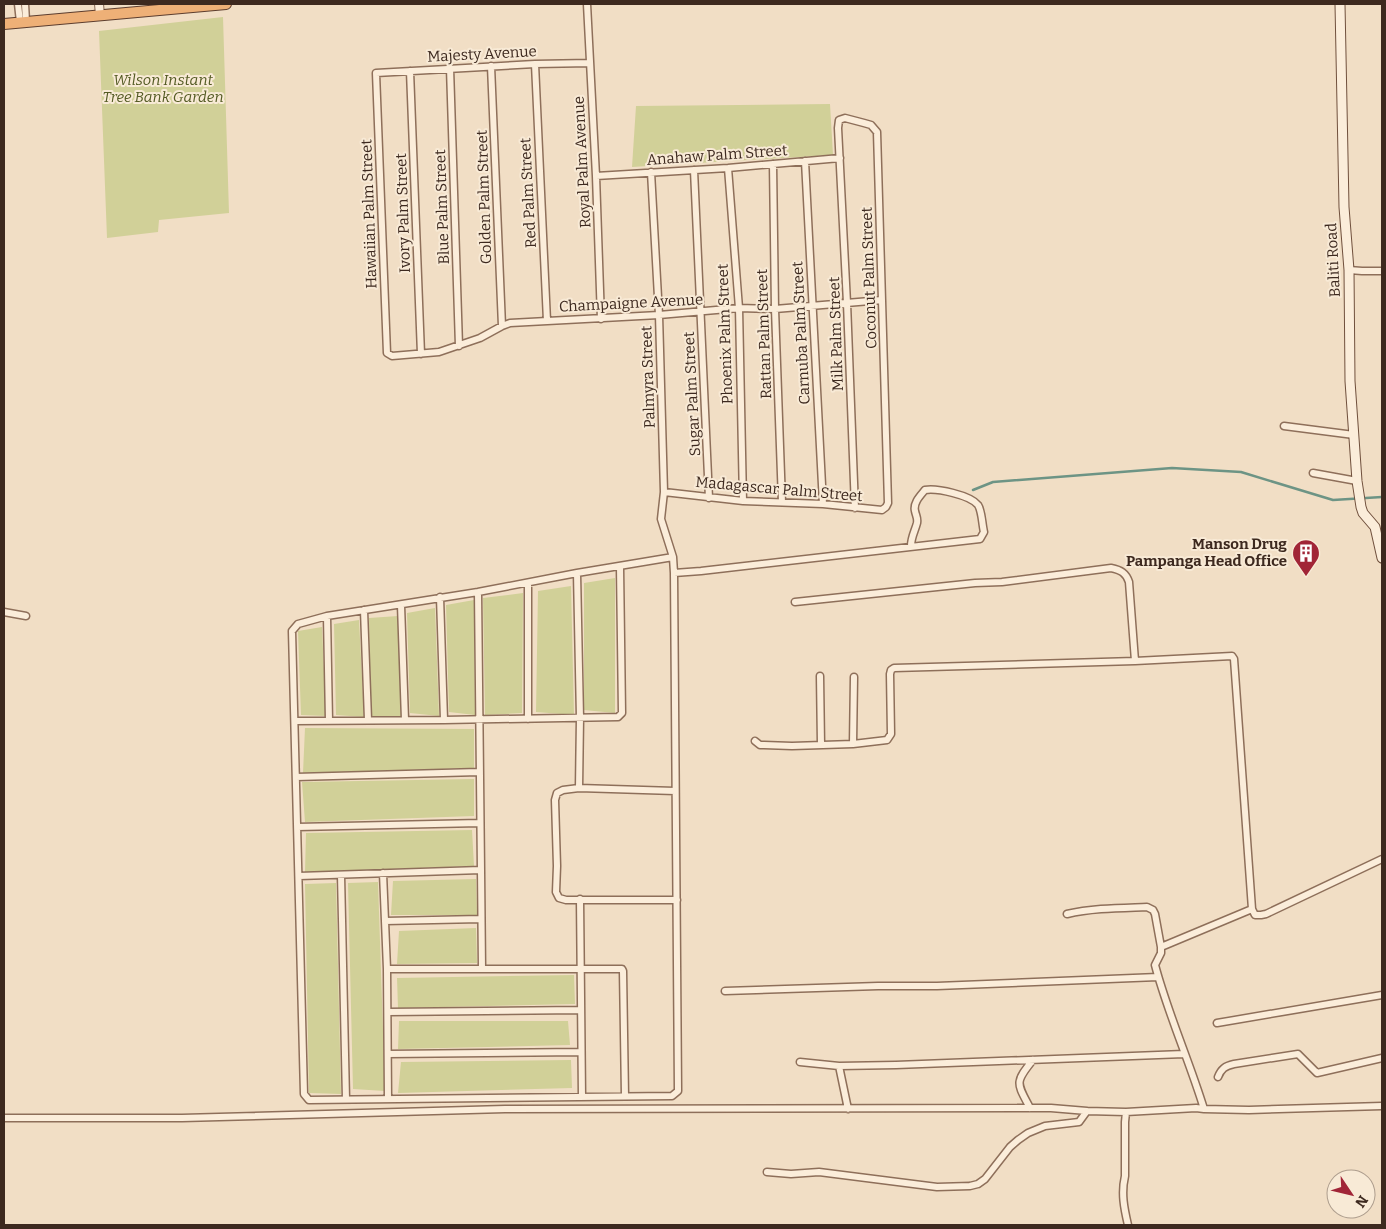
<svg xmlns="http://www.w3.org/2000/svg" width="1386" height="1229" font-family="Bitter,serif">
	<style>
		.green { fill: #d1d098 }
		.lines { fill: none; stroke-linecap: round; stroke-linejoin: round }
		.stream { stroke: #6d9485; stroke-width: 2.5 }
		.minor-casing { stroke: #8e6f5a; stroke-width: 9 }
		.tertiary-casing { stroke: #8e6f5a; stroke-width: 10 }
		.secondary-casing { stroke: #70503d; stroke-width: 11 }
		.trunk-casing { stroke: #5c3d2e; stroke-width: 12 }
		.minor { stroke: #fbedda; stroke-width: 6 }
		.tertiary { stroke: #fbedda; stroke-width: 8 }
		.secondary { stroke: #fbedda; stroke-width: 9 }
		.trunk { stroke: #eeb077; stroke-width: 10 }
		.labels { text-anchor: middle; stroke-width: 4; stroke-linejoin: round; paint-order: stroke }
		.street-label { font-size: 15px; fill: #3d291f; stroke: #f8ead6 }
		.park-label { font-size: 15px; font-style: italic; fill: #545b24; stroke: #f8ead6 }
		.poi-label { font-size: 15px; font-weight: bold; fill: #3d291f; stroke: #f8ead6; text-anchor: end }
	</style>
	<rect width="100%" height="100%" fill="#f1dec5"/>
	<path class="green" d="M 223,17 L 229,213 L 159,220 L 158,232 L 107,238 L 99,31 Z
		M 830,104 L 833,155 L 632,167 L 636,106 Z
		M 615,578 L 615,713 L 584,710 L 584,583 Z
		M 571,586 L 574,715 L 536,712 L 538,591 Z
		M 523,593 L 522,713 L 485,715 L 483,598 Z
		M 474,600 L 475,715 L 449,712 L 446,605 Z
		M 435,608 L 439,716 L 410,713 L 407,613 Z
		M 398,616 L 401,717 L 371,716 L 369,618 Z
		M 359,620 L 364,717 L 336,715 L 334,624 Z
		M 322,627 L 326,716 L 301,715 L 298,631 Z
		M 305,728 L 474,729 L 474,768 L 303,773 Z
		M 474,779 L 474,816 L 305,822 L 302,782 Z
		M 472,830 L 474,866 L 305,872 L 306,833 Z
		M 476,879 L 477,915 L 391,915 L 393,881 Z
		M 378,882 L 385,1091 L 353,1089 L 348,883 Z
		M 336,883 L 341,1094 L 309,1093 L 305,884 Z
		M 476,928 L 477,963 L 397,964 L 399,931 Z
		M 574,975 L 575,1004 L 398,1008 L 397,978 Z
		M 399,1021 L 568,1021 L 570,1045 L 398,1049 Z
		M 571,1060 L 572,1088 L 398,1093 L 401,1062 Z"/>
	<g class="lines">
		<path class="stream" d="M 973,490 L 993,482 L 1172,468 L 1241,472 L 1333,500 L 1382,497"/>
		<g class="minor-casing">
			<path id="minor" d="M 18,4 L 20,22
				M 25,4 L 26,21
				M 587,4 L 596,176 L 601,319
				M 590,63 L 535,64 L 376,73 L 387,353 L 392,356 L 439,352 L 480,338 L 502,326 L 510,323 L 659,315 L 739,308 L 775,309 L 882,300
				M 535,64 L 547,321
				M 491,66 L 502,326
				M 450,68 L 459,346
				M 410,71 L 421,354
				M 805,161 L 823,504
				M 773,164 L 775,309 L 782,502
				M 728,168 L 739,308 L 743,501
				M 694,170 L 709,498
				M 651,172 L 659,315 L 664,492 L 661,519 L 673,557 L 674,573 L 678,1091 L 672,1096 L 309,1100 L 304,1094 L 292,631 L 298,624 L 327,616 L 478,592 L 577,573 L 673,557
				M 596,176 L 728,168 L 840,158
				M 1349,270 L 1362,271 L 1382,271
				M 1284,426 L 1354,435
				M 1313,473 L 1357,481
				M 664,492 L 743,501 L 823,504 L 882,510 L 886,507 L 888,503 L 877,132 L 871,125 L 864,123 L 845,118 L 839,120 L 838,128 L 847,303 L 855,508
				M 577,573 L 580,718 L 579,788
				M 674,573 L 701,571 L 980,539 L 984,532 C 982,524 982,511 978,505 C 970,495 937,488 925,490 C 920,496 913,503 915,511 C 916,516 918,518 917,523 C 915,531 911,537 911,546
				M 440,597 L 444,720
				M 795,602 L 975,583 L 1002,582 L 1111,568 C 1121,570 1126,573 1129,582 L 1135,661
				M 401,605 L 405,720
				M 364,610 L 368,720
				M 4,612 L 26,616
				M 327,616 L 329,721
				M 820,676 L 821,745
				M 528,719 L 528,583
				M 295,721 L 444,720 L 618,717 L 622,713 L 620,567
				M 755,741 L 760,745 L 764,745 L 792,746 L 853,744 L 887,740 L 891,734 L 890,674 L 891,670 L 894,668 L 1135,661 L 1232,656 L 1234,659 L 1252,909 L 1255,915 L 1261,915 L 1266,914 L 1382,859
				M 853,744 L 854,677
				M 296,777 L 479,772
				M 675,791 L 579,788 L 563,790 L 557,793 L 555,800 L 557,866 L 556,892 L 559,898 L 566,900 L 677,900
				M 297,827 L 480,823
				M 481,870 L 482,969
				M 383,873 L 387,969 L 388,1099
				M 341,875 L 346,1099
				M 299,876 L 481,870 L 478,592
				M 580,899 L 582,1097
				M 1252,909 L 1161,947 L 1161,953 L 1155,965 C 1168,1014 1189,1060 1204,1109 L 1249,1110 L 1382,1106
				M 1067,914 C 1093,908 1121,908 1147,907 L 1153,910 L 1155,914 L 1161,947
				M 385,921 L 481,919
				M 387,969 L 622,969 L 623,971 L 625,1096
				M 725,991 L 878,986 L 937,986 L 1158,977
				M 388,1012 L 581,1010
				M 1217,1023 L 1382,995
				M 388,1054 L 581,1052
				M 800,1062 L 839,1066 L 896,1065 L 1184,1054
				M 839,1066 L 848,1109
				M 1218,1077 C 1221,1069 1225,1066 1234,1064 L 1298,1054 L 1317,1073 L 1382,1058
				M 1030,1108 C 1017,1083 1014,1083 1033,1060
				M 1126,1112 L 1125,1122 L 1125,1176 C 1121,1193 1124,1208 1128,1225
				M 4,1118 L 182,1118 L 505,1109 L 1051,1108 L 1087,1111
				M 767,1172 L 791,1174 L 819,1172 L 937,1187 L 970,1186 L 978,1184 L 985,1179 L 1010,1147 L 1018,1140 L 1028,1133 L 1045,1126 L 1079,1122 L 1087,1111 L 1126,1112 L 1196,1108 L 1204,1109"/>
		</g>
		<g class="tertiary-casing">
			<path id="tertiary" d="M 99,4 L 100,15"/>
		</g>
		<g class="secondary-casing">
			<path id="secondary" d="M 1340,4 L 1344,207 L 1349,270 L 1350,381 L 1357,481 L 1361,507 L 1363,513 L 1375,527 L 1382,558"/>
		</g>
		<g class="trunk-casing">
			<path id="trunk" d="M 4,24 L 226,4"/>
		</g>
		<use href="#minor" class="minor"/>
		<use href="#tertiary" class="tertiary"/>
		<use href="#secondary" class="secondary"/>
		<use href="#trunk" class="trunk"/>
	</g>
	<defs>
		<g id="building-pin" transform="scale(1.4375)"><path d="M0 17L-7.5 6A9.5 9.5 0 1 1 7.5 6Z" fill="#a12537" stroke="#f8ead6"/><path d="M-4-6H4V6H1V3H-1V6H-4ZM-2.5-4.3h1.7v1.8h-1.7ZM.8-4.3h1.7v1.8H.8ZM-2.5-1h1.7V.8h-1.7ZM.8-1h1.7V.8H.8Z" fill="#fff"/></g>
	</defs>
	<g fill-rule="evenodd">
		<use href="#building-pin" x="1306" y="553"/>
	</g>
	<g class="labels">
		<g class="street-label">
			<text transform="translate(482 54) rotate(-3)" y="5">Majesty Avenue</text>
			<text transform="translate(717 155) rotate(-4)" y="5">Anahaw Palm Street</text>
			<text transform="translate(582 162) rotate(-93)" y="5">Royal Palm Avenue</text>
			<text transform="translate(528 193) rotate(-93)" y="5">Red Palm Street</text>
			<text transform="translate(484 197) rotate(-92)" y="5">Golden Palm Street</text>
			<text transform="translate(442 207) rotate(-92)" y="5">Blue Palm Street</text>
			<text transform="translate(403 213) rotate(-92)" y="5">Ivory Palm Street</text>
			<text transform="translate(369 214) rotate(-92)" y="5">Hawaiian Palm Street</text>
			<text transform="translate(1333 260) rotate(-93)" y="5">Baliti Road</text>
			<text transform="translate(869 278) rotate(-92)" y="5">Coconut Palm Street</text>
			<text transform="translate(631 303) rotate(-3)" y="5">Champaigne Avenue</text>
			<text transform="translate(801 333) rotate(-93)" y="5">Carnuba Palm Street</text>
			<text transform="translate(725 334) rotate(-92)" y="5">Phoenix Palm Street</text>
			<text transform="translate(764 334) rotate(-92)" y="5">Rattan Palm Street</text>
			<text transform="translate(836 334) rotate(-92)" y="5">Milk Palm Street</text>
			<text transform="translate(648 377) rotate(-92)" y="5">Palmyra Street</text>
			<text transform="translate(692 394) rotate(-93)" y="5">Sugar Palm Street</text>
			<text transform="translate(779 489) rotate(5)" y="5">Madagascar Palm Street</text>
		</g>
		<g class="park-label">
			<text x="163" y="85">Wilson Instant<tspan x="163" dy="17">Tree Bank Garden</tspan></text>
		</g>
		<g class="poi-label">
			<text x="1287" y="549">Manson Drug<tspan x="1287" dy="17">Pampanga Head Office</tspan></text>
		</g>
	</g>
	<rect width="1386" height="1229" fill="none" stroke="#3d291f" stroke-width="10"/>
	<g transform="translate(1351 1194) rotate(125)"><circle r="24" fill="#f8ead6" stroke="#ad9d8d"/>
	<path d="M0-4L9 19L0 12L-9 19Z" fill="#a12537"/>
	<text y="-8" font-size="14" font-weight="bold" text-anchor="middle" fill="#3d291f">N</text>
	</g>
</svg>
